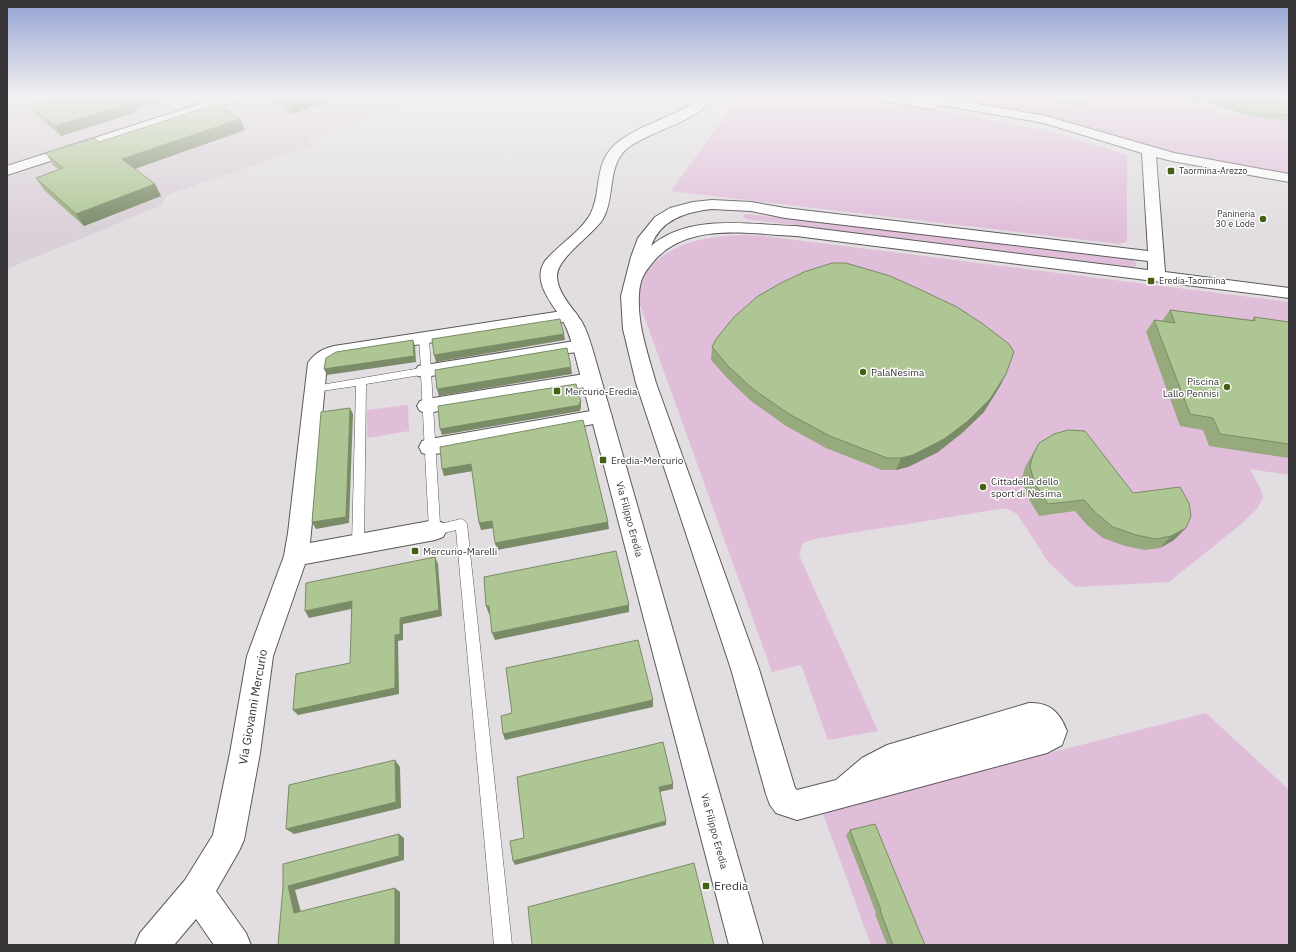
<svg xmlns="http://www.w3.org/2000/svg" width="1296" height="952" font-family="'IBM Plex Sans',sans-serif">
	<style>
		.built { fill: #dad0d8 }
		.green { fill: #e0beda }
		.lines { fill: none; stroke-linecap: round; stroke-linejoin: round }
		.lane-casing { stroke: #5c585b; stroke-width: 1 }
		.street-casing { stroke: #5c585b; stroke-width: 2 }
		.secondary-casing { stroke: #5c585b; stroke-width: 2 }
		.lane { fill: #fff; fill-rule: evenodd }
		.street { fill: #fff; fill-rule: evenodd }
		.secondary { fill: #fff; fill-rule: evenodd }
		.wall { fill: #96aa7e }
		.shaded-wall { fill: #7a8b67 }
		.building { fill: #aec693; stroke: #7a8b67 }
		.poi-dot { fill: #446113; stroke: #fff; stroke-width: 1.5 }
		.labels { text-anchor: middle; stroke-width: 3; stroke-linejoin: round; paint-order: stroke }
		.far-poi-label { font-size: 9px; fill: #383638; stroke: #fff; text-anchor: start }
		.poi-label { font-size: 10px; fill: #383638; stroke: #fff; text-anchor: start }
		.street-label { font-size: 10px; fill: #383638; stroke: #fff }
		.near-street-label { font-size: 12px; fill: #383638; stroke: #fff }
		.near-poi-label { font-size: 12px; fill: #383638; stroke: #fff; text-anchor: start }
	</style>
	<rect width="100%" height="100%" fill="#e1dde0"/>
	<path class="built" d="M 7,96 L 222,96 L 234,103 L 254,96 L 423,96 L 307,141 L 312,146 L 167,195 L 162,205 L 7,269 Z"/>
	<path class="green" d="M 740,96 L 864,96 L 1047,131 L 1127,155 L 1127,238 L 1126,242 L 1119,244 L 671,191 Z
		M 962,96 L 1048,96 L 1083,104 L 1099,96 L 1177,96 L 1220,110 L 1215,114 L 1289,121 L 1289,175 L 1176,154 L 1069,122 L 975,104 L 968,101 Z
		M 748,214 L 1133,260 L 1136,263 L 1136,266 L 1133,267 L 746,219 L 743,217 L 744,215 Z
		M 745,235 L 764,236 L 1289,302 L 1289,475 L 1250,469 L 1262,492 L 1263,498 L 1257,509 L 1240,525 L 1169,582 L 1075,587 L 1049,563 L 1017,514 L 1006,508 L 814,539 L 803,543 L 799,555 L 878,731 L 828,740 L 801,665 L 772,672 L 639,302 C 640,292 641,283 645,274 C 648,268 654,263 659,259 C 683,239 715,236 745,235 Z
		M 408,405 L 409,431 L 367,438 L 367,410 Z
		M 1206,713 L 1289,790 L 1289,945 L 871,945 L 822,811 Z"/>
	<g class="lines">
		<g class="lane-casing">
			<path id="lane" d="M 424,335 L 429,338 L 440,524 L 461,519 L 465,521 L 467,524 L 512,945 L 494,945 L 456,530 L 435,535 L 431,533 L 429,530 L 421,375 L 366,384 L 364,544 L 362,547 L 358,549 L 354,547 L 352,544 L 356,386 L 315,392 L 310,389 L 315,386 L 421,368 L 419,338 Z"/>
		</g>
		<g class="street-casing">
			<path id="street" d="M 225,96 L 244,96 L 242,99 L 7,175 L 7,166 Z
				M 907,96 L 934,96 L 1046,116 L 1174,153 L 1289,174 L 1289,182 L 1172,161 L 1156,157 L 1165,272 L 1289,288 L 1289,298 L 796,236 C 748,234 688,221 653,262 C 644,273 640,279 639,294 C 637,325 648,354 656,383 L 759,669 L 795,788 L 797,790 L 836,780 L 862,758 L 887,745 L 1029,703 C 1050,702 1060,713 1067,731 L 1062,745 L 1047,753 L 797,820 L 776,813 L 770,805 L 766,794 L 731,669 L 636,383 L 623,329 L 621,296 L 631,257 L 638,238 L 655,217 L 670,208 L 693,202 L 712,200 L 751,202 L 785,208 L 1148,251 L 1142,153 L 1044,123 L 913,100 L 909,99 ZM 712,209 L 751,211 L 785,218 L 1148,261 L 1148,270 L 796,226 C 750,225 690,213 651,246 C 661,219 686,212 712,209 Z
				M 1052,96 L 1092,96 L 1084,103 L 1080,104 L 1054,99 Z
				M 569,310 L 575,312 L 578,316 L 575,320 L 338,357 L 327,364 L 310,543 L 435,520 L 443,523 L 447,530 L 443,537 L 435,540 L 305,564 L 273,656 L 260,753 L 244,840 L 239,851 L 216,891 L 246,933 L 251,945 L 214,945 L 196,919 L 174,945 L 135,945 L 140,933 L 185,880 L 213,835 L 230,753 L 247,656 L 284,556 L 288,533 L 308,363 C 315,353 322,349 334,346 Z
				M 581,340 L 588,342 L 590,346 L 588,350 L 425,377 L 418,376 L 415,371 L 418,366 L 425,365 Z
				M 591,373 L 598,375 L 601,380 L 598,385 L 427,413 L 420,411 L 417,406 L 420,401 L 427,399 Z
				M 602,409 L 609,411 L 612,416 L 609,421 L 430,455 L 422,453 L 419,447 L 422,441 L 430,439 Z"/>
		</g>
		<g class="secondary-casing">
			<path id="secondary" d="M 702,96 L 715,96 C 697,122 655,129 629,147 C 606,164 616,196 603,219 C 592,236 556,258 557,277 C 558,294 573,308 582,322 C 587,331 590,341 593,351 L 763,945 L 729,945 L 574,351 C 571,340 568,330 563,321 C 553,304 531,282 545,261 C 559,244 581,232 591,213 C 601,192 595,168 610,150 C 631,125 676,119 702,96 Z
				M 875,96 L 902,96 L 928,101 L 935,96 L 950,96 L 934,108 L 930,109 L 881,100 L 877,99 Z"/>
		</g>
		<use href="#lane" class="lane"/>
		<use href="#street" class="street"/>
		<use href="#secondary" class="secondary"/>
	</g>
	<path class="wall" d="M 267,96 L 343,96 L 292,114 L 268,99 Z
		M 1177,96 L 1267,96 L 1289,103 L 1289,121 L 1252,117 L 1202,101 L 1199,103 Z
		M 1283,96 L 1289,96 L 1289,98 Z
		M 30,106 L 136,109 L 137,112 L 61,136 L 36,115 Z
		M 240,119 L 245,130 L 134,169 L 155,184 L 161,196 L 84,226 L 44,190 L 36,178 L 59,170 L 53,165 L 46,153 L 99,142 Z
		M 1170,310 L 1252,320 L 1254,317 L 1289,322 L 1289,458 L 1209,446 L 1203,430 L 1180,426 L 1146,332 L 1154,320 L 1162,321 Z
		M 712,347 L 1006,374 L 1000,386 L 984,412 L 962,433 L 938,452 L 908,467 L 896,470 L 882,470 L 826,448 L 786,426 L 751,401 L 728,379 L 711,360 Z
		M 1039,443 L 1133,493 L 1174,540 L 1160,548 L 1145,550 L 1125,546 L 1103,538 L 1087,525 L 1075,511 L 1039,516 L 1026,494 L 1022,478 L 1025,467 Z
		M 850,830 L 925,945 L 887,945 L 875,914 L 876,913 L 846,835 Z"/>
	<path class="shaded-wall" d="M 142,96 L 175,96 L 136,109 L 137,112 L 61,136 L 55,126 Z
		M 308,96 L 343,96 L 292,114 L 288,103 Z
		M 1205,96 L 1202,101 L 1199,103 L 1202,98 Z
		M 240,119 L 245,130 L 129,171 L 122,159 Z
		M 155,184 L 161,196 L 84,226 L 76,214 Z
		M 564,334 L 565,340 L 436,362 L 434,355 Z
		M 413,340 L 415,346 L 416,362 L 327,375 L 324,369 Z
		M 571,367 L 572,374 L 439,396 L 437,389 Z
		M 1006,374 L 1000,386 L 984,412 L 962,433 L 938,452 L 908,467 L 896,470 L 901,458 Z
		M 581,402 L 581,409 L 580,409 L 580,411 L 442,435 L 440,429 Z
		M 350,408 L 353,414 L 349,523 L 316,529 L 312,522 Z
		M 471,464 L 473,471 L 444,476 L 442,469 Z
		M 492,521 L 494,528 L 481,530 L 479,523 Z
		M 608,522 L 609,529 L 497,550 L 495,543 Z
		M 1186,528 L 1174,540 L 1160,548 L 1171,536 Z
		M 435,557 L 438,564 L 442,616 L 403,624 L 403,640 L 398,641 L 399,694 L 298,715 L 293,710 L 395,635 L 400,618 Z
		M 352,601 L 356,608 L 309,618 L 305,611 Z
		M 629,605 L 629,612 L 495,640 L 492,633 Z
		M 486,606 L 489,606 L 492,613 L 489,614 Z
		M 653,700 L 653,707 L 505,740 L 503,734 Z
		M 395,760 L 400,767 L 401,808 L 294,834 L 286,829 Z
		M 673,784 L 673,789 L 659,792 L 659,787 Z
		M 666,821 L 666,825 L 515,865 L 513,861 Z
		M 399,834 L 404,838 L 404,860 L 295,890 L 302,916 L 294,913 L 288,886 Z
		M 395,888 L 400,892 L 400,945 L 389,945 Z"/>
	<path class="building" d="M 63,96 L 142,96 L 129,100 L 132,103 L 55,126 L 30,106 Z
		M 277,96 L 308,96 L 288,103 Z
		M 1195,96 L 1267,96 L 1289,103 L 1289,115 L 1255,112 L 1205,96 L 1202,98 Z
		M 217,104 L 240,119 L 122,159 L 155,184 L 76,214 L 36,178 L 63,168 L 45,153 L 94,138 L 99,142 Z
		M 832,263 L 846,263 L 890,276 L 919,289 L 957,307 L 983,324 L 1009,344 L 1014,352 L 1006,374 L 990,399 L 968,421 L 944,439 L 913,455 L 901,458 L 887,458 L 830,436 L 789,414 L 753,389 L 729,367 L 712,347 L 716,339 L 734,317 L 758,296 L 781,283 L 804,272 Z
		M 1170,310 L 1255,321 L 1254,317 L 1289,322 L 1289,444 L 1220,434 L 1213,418 L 1190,414 L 1154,320 L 1175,323 Z
		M 560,319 L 564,334 L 434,355 L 432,339 Z
		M 413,340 L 414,356 L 324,369 L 326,358 L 336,352 Z
		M 567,348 L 571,367 L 437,389 L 435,370 Z
		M 576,384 L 581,402 L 579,403 L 580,405 L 440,429 L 438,406 Z
		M 350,408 L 346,517 L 312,522 L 321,412 Z
		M 583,420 L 608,522 L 495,543 L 492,521 L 479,523 L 471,464 L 442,469 L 440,447 Z
		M 1068,430 L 1085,431 L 1133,493 L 1180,487 L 1189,503 L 1191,516 L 1186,528 L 1171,536 L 1156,539 L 1136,535 L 1113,527 L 1096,513 L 1084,500 L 1048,504 L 1034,482 L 1030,466 L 1033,455 L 1039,443 L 1054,434 Z
		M 616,551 L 629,605 L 492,633 L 489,606 L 486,606 L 484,577 Z
		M 435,557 L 439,610 L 400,618 L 400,634 L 395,635 L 395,688 L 293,710 L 296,674 L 350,663 L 352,601 L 305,611 L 306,583 Z
		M 638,640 L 653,700 L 503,734 L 501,716 L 512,713 L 506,668 Z
		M 663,742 L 673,784 L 659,787 L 666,821 L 513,861 L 510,841 L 524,838 L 517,777 Z
		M 395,760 L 396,802 L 286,829 L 289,785 Z
		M 875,824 L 925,945 L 893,945 L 880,910 L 881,910 L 850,830 Z
		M 399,834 L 399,856 L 288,886 L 294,913 L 395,888 L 395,944 L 389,945 L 278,945 L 283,887 L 283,864 Z
		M 694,863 L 714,945 L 532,945 L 528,907 Z"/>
	<linearGradient id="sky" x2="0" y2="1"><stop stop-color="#94a3d2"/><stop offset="0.42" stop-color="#f2f0f1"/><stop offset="1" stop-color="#f2f0f1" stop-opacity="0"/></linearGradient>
	<rect width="1296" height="229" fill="url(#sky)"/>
	<g class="poi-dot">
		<rect x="1167" y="167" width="8" height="8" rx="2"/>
		<circle cx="1263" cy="219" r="4"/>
		<rect x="1147" y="277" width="8" height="8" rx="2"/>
		<circle cx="863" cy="372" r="4"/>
		<circle cx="1227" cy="387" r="4"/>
		<rect x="553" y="387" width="8" height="8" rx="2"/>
		<rect x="599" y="456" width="8" height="8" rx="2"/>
		<circle cx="983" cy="487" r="4"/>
		<rect x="411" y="547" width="8" height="8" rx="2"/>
		<rect x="702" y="882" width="8" height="8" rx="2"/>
	</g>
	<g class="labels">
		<g class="far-poi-label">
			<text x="1179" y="174">Taormina-Arezzo</text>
			<text x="1255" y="217" text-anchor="end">Panineria<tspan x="1255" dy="10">30 e Lode</tspan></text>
			<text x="1159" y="284">Eredia-Taormina</text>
		</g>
		<g class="poi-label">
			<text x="871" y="376">PalaNesima</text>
			<text x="1219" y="385" text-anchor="end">Piscina<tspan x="1219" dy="12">Lallo Pennisi</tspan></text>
			<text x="565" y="395">Mercurio-Eredia</text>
			<text x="611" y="464">Eredia-Mercurio</text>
			<text x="991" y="485">Cittadella dello<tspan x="991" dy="12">sport di Nesima</tspan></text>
			<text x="423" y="555">Mercurio-Marelli</text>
		</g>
		<g class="street-label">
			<text transform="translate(630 519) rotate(75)" y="4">Via Filippo Eredia</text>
			<text transform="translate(715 831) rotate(75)" y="4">Via Filippo Eredia</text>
		</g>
		<g class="near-street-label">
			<text transform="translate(253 707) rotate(-80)" y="4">Via Giovanni Mercurio</text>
		</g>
		<g class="near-poi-label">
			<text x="714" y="890">Eredia</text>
		</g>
	</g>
	<rect width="1296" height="952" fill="none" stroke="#383638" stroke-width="16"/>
</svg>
